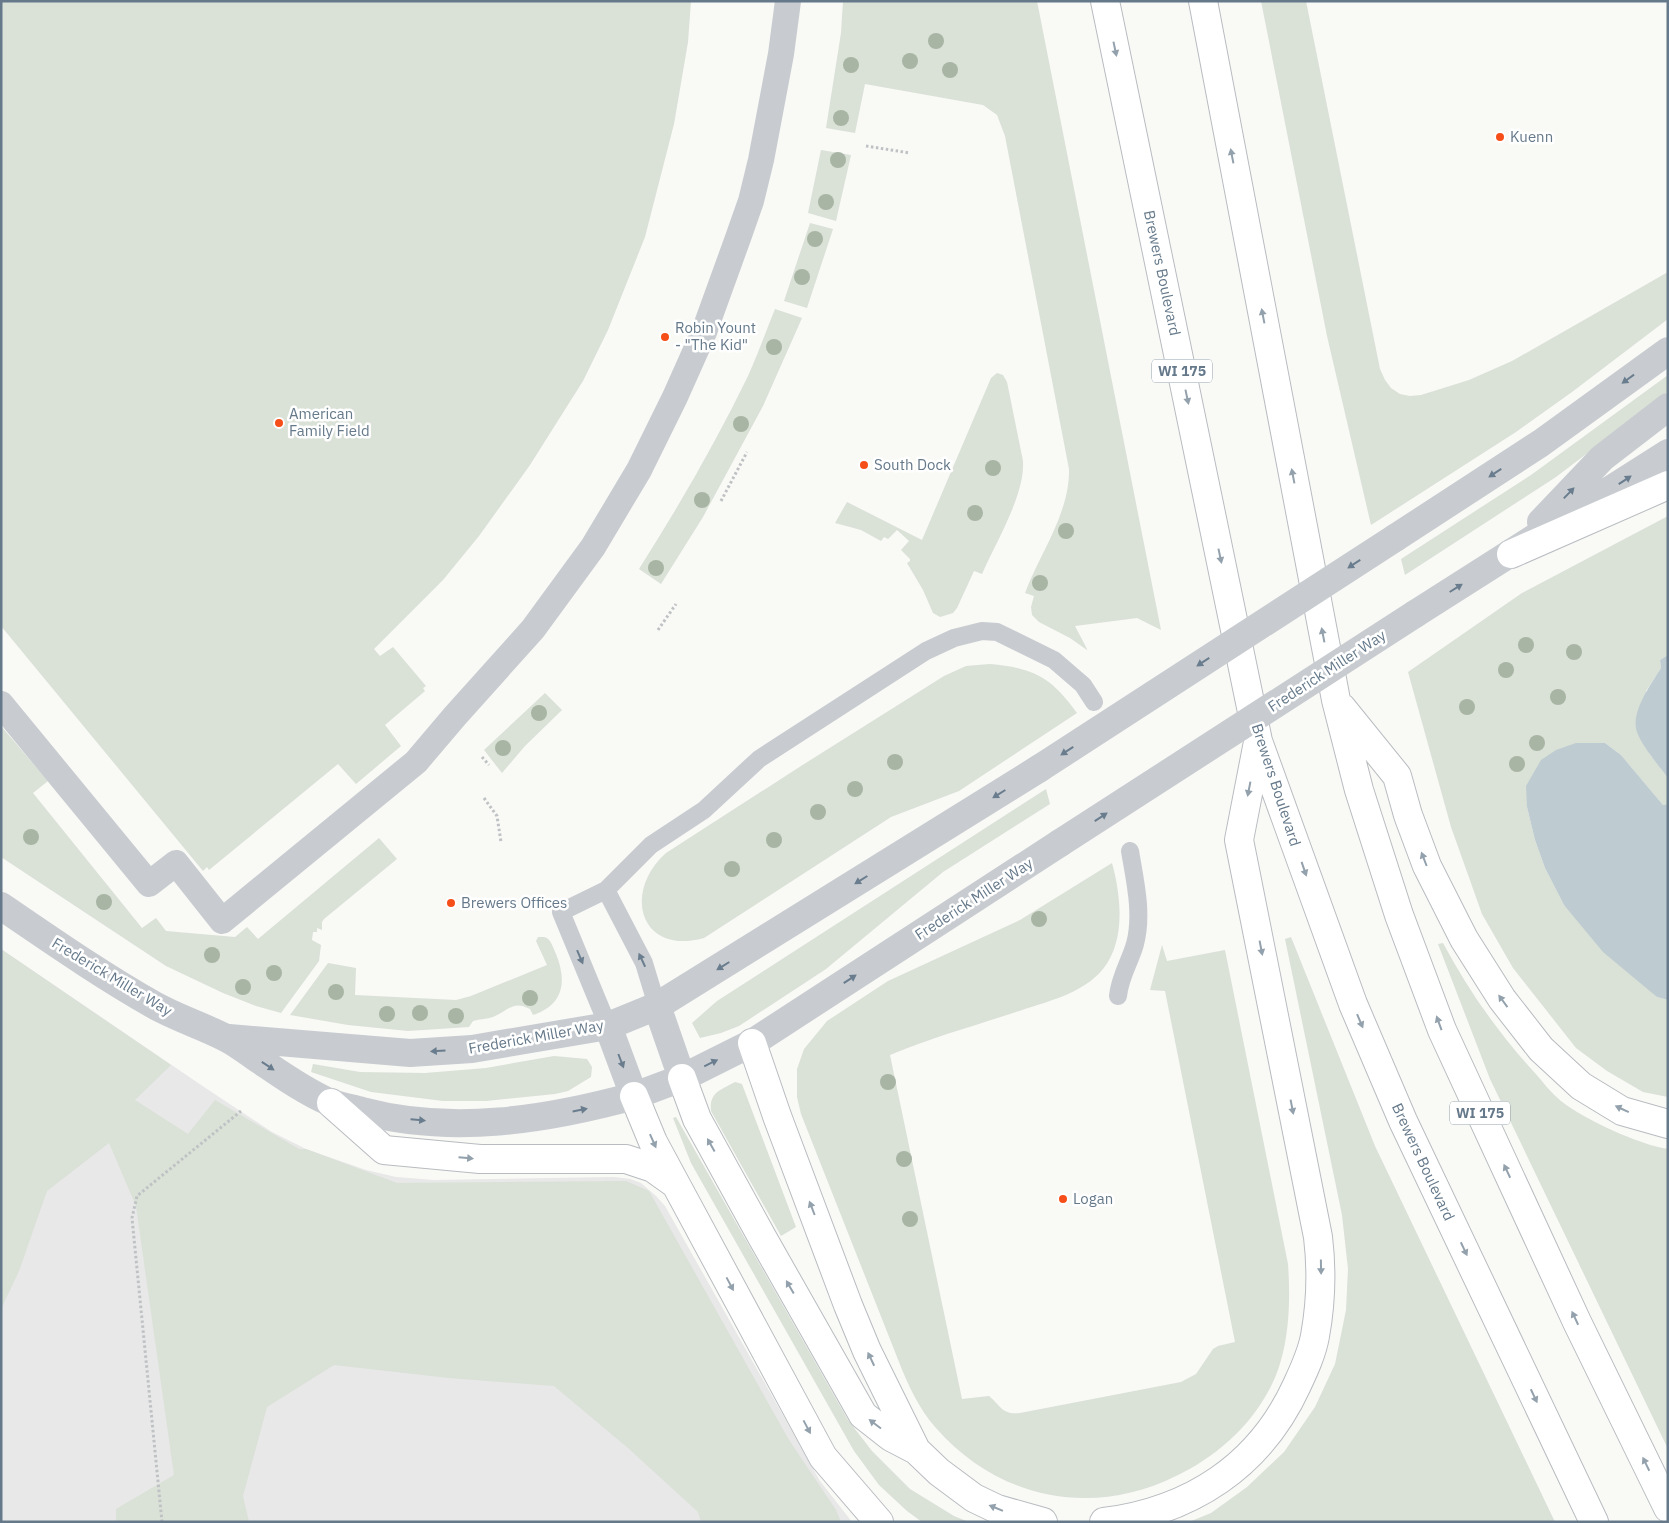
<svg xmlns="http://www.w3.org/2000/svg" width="1669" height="1523" font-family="'IBM Plex Sans',sans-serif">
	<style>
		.built { fill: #e7e8e7 }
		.green { fill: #dae1d7 }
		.water { fill: #becbd0 }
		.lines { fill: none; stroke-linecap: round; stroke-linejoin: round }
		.motorway-casing { stroke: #b8bcc0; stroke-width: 30 }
		.path { stroke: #bfc2c4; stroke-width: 3; stroke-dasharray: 2.5 2.5; stroke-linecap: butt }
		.service { stroke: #c8ccd0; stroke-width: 18 }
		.pedestrian { stroke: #c8ccd0; stroke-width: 26 }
		.minor { stroke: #c8ccd0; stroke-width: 28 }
		.tertiary { stroke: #c8ccd0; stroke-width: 28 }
		.motorway { stroke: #fff; stroke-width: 28 }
		.tertiary-bridge { stroke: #c8ccd0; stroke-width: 28 }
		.tree { fill: #a8b4a4 }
		.oneway { fill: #93a1ad }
		.oneway2 { fill: #6a7d8e }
		.poi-dot { fill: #f64e19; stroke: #fff; stroke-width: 2 }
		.labels { text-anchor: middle; stroke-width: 5; stroke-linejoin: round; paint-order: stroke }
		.shield { fill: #fff; stroke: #93a1ad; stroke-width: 1 }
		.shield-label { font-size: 14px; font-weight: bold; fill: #65798a }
		.poi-label { font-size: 15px; fill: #65798a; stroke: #fff; text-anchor: start }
		.street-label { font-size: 15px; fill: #65798a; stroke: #fff }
	</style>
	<rect width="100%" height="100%" fill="#f9f9f6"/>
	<path class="built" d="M 1,949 L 204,1087 L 272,1132 L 306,1149 L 366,1170 L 396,1177 L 434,1180 L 614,1177 L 630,1179 L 641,1183 L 656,1196 L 665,1206 L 820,1481 L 852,1522 L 1,1522 Z"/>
	<path class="green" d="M 1,1 L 691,1 L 688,42 L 674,124 L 645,237 L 608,330 L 583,381 L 530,465 L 479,536 L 443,580 L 374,649 L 380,656 L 393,647 L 426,686 L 423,688 L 425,691 L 385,725 L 401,746 L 356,784 L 338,764 L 209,870 L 207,867 L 203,871 L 1,626 Z
		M 843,1 L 1037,1 L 1161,630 L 1137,618 L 1075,626 L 1087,649 L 1087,650 L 1070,638 L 1039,622 L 1032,615 L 1031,607 L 1034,596 L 1025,593 C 1040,553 1070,513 1069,469 L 1005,136 L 997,115 L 983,105 L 865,84 L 855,133 L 826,128 L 841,33 Z
		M 1261,1 L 1306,1 L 1380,369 L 1385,380 L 1391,388 L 1400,394 L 1410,396 L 1421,395 L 1469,380 L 1512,361 L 1668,272 L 1668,319 L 1572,392 L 1516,432 L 1371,525 L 1327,336 Z
		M 821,150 L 851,155 L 836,221 L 808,213 Z
		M 810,223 L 833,229 L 807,308 L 784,301 Z
		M 775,309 L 802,318 L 763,406 L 703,517 L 661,584 L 639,569 C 679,506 716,442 748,376 C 758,354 766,331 775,309 Z
		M 997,373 L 1003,375 L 1007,382 L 1023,461 C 1025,495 996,542 982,574 L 974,571 L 957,608 L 953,613 L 940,617 L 933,613 L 923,590 L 907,563 L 910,561 L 910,559 L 901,550 L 909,541 L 897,530 L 888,539 L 884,537 L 881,541 L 861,530 L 835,523 L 847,502 L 922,540 L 991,378 Z
		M 1668,375 L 1668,392 L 1556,477 L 1405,575 L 1401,559 L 1531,475 Z
		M 1668,516 L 1668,655 L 1660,660 L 1661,668 L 1646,691 L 1649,753 L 1668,778 L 1668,804 L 1663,805 L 1621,755 L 1605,743 L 1527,807 L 1535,840 L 1545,868 L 1564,905 L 1657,997 L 1668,1000 L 1668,1097 L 1643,1092 L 1607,1071 L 1576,1048 L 1513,968 L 1482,914 L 1451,827 L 1408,672 L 1522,593 Z
		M 990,664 C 1034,668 1051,677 1077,713 L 959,791 L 891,817 L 704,938 C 640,956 622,892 666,853 L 801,766 L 944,676 L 966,666 Z
		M 545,693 L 562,710 L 525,746 L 502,773 L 484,750 Z
		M 1,726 L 48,781 L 33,793 L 142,928 L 156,918 L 166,931 L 235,937 L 247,927 L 258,939 L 379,838 L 397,859 L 324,919 L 322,922 L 322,930 L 317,928 L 317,932 L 313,932 L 312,940 L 321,945 L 319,961 L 281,1013 L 256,1006 L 223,993 L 166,966 L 1,857 Z
		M 1046,789 L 1050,804 L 943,872 L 826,969 L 739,1026 L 721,1033 L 700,1038 L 692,1023 L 717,1001 Z
		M 1112,863 C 1121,896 1126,940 1103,969 C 1083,994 1045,1002 1016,1012 C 974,1026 930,1038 890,1055 L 962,1399 L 989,1396 C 1001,1406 1002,1415 1020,1413 L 1181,1382 L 1196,1374 L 1213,1349 L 1218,1346 L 1235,1342 L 1165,991 L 1150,990 L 1162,945 L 1167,961 L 1225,950 L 1288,1264 C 1291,1305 1289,1354 1269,1390 C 1249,1428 1214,1458 1176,1476 C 1092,1518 998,1499 936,1428 C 919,1409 908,1385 899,1362 L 801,1114 L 797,1097 L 797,1069 L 804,1049 L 827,1021 L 888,981 L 1020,920 Z
		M 538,937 C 542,937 546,936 549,940 C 552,943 554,950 556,954 C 567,981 564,1005 533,1015 L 530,1009 C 513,1000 509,1010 493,1017 C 487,1019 480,1019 473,1021 L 469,1027 L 408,1031 L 348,1025 L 290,1015 L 328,963 L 356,968 L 355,995 L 456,1000 L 471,996 L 547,965 L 536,941 Z
		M 1291,937 L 1375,1146 L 1555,1522 L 1189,1522 L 1211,1513 L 1247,1487 L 1284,1452 L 1315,1407 L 1335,1364 L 1346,1310 L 1348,1269 L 1342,1215 L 1285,939 Z
		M 1443,943 C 1468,990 1499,1034 1535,1073 C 1543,1082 1551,1093 1561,1101 C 1583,1119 1640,1145 1668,1149 L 1668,1449 L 1490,1079 L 1438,944 Z
		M 1,949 L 171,1065 L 135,1100 L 188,1134 L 215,1100 L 299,1149 L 306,1149 L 397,1183 L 626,1181 L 649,1191 L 789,1440 L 836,1510 L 841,1522 L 701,1522 L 698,1512 L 628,1448 L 554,1386 L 449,1378 L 334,1365 L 267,1407 L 243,1496 L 249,1522 L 116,1522 L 116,1509 L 174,1475 L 136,1206 L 109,1143 L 47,1191 L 19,1271 L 1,1309 Z
		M 554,1056 L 587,1059 L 592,1067 L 591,1077 L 568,1091 L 555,1094 L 486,1101 L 443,1101 L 371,1092 L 311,1072 L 313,1064 L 360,1072 L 425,1073 L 486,1068 Z
		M 735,1082 L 742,1084 L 796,1227 L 781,1236 L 711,1111 C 709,1092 721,1090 735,1082 Z
		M 676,1117 L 848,1420 L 872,1451 L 910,1489 L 954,1516 L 969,1522 L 922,1522 L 907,1511 L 879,1485 L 854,1451 L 691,1163 L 673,1118 Z"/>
	<path class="water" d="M 1668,655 L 1668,778 C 1659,766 1642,746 1637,732 C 1630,713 1651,684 1661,668 L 1660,660 Z
		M 1576,743 L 1605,743 L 1621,755 L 1663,805 L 1668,804 L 1668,1000 L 1657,997 L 1603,952 L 1564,905 L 1545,868 L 1535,840 L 1527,807 L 1526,786 L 1541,760 L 1556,750 Z"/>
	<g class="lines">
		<g class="motorway-casing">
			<path id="motorway" d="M 1105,1 L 1258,741 L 1353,1004 L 1403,1121 L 1594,1522
				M 1203,1 L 1336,700 L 1359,790 L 1399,915 L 1442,1030 L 1577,1322 L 1668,1508
				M 1511,554 L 1668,485
				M 1342,708 L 1397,776 L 1408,815 L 1427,866 L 1464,939 L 1502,999 L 1541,1049 L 1581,1086 L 1622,1111 L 1668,1124
				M 752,1043 L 777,1116 L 848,1305 L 867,1351 L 916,1450
				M 682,1078 L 697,1119 L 762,1237 L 863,1415 L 891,1437 L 916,1450 L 939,1472 L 974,1498 L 997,1509 L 1043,1522
				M 634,1096 L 653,1142 L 823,1457 L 879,1522
				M 331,1103 L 384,1150 L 480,1159 L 626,1159 L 653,1168 L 674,1183
				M 1104,1522 C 1191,1511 1260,1466 1297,1385 C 1304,1370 1312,1353 1315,1336 C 1321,1303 1322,1270 1318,1237 L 1239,840 L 1258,742"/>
		</g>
		<path class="path" d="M 866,146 L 910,153
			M 721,501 L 747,452
			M 658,630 L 676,604
			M 482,757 L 489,765
			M 484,798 L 497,816 L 501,842
			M 162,1522 L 132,1218 L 137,1196 L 241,1111"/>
		<path class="service" d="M 606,890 L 644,963 L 657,1006
			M 1118,996 C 1120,976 1130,962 1135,944 C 1143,914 1135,881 1130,851
			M 608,1026 L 561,912 L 606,890 L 651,845 L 704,810 L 759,759 L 926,651 L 954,638 L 982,631 L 997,632 L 1054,660 L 1083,685 L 1094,702"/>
		<path class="pedestrian" d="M 1,704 L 149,884 L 176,863 L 222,921 L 416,762 L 455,716 L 533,629 L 593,547 L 639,470 L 675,397 L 704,332 L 738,238 L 751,201 L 761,160 L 781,54 L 788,1"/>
		<path class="minor" d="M 1,906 C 51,940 101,975 154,1005 C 177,1018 203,1026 226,1038 C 236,1043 245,1050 255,1057 C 279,1073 302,1090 329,1102 C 339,1106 351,1108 362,1111 C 452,1135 546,1120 634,1096
			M 229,1038 L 410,1053 L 472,1049 L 608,1026"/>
		<path class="tertiary" d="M 1541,522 L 1602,458 L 1668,407
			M 1395,538 L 1541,443 L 1668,351
			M 1415,614 L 1668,453
			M 1040,768 L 657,1006 L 608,1026 L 634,1096 L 682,1078 L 752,1043 L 1060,843
			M 657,1006 L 682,1078"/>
		<use href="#motorway" class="motorway"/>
		<path class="tertiary-bridge" d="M 1040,768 L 1395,538
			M 1060,843 L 1415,614"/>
	</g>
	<g class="tree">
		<circle cx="936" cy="41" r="8"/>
		<circle cx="910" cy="61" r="8"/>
		<circle cx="851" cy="65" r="8"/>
		<circle cx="950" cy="70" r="8"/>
		<circle cx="841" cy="118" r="8"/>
		<circle cx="838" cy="160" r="8"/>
		<circle cx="826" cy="202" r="8"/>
		<circle cx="815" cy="239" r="8"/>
		<circle cx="802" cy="277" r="8"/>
		<circle cx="774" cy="347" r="8"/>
		<circle cx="741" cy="424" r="8"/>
		<circle cx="993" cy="468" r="8"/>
		<circle cx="702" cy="500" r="8"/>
		<circle cx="975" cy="513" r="8"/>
		<circle cx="1066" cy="531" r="8"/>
		<circle cx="656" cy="568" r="8"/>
		<circle cx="1040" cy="583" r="8"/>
		<circle cx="1526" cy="645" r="8"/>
		<circle cx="1574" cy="652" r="8"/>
		<circle cx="1506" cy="670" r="8"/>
		<circle cx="1558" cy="697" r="8"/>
		<circle cx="1467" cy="707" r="8"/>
		<circle cx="539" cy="713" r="8"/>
		<circle cx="1537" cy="743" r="8"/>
		<circle cx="503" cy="748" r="8"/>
		<circle cx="895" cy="762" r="8"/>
		<circle cx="1517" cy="764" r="8"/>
		<circle cx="855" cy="789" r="8"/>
		<circle cx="818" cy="812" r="8"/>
		<circle cx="31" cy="837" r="8"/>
		<circle cx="774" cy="840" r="8"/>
		<circle cx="732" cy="869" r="8"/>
		<circle cx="104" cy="902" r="8"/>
		<circle cx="1039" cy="919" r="8"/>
		<circle cx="212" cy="955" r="8"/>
		<circle cx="274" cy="973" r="8"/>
		<circle cx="243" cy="987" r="8"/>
		<circle cx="336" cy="992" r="8"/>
		<circle cx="530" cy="998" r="8"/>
		<circle cx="420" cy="1013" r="8"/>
		<circle cx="387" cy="1014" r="8"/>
		<circle cx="456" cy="1016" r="8"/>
		<circle cx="888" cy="1082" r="8"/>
		<circle cx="904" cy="1159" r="8"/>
		<circle cx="910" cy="1219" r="8"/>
	</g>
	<defs><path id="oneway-solid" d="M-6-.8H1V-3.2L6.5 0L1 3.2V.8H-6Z" transform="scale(1.25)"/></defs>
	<g class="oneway">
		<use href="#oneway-solid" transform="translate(1115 49) rotate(78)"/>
		<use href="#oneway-solid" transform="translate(1232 156) rotate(-101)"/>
		<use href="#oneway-solid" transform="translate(1263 316) rotate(-101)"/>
		<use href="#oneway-solid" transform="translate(1187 397) rotate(78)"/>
		<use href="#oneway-solid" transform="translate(1293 476) rotate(-101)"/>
		<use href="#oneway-solid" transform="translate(1220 556) rotate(78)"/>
		<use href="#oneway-solid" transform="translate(1323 635) rotate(-101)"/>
		<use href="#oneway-solid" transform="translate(1249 789) rotate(101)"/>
		<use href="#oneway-solid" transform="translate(1424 859) rotate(-111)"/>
		<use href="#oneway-solid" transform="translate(1304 869) rotate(71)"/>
		<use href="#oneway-solid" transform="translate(1261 948) rotate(79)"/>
		<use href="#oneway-solid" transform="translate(1503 1001) rotate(-126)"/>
		<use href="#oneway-solid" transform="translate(1360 1021) rotate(67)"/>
		<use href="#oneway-solid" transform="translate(1439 1023) rotate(-110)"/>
		<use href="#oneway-solid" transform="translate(1292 1107) rotate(79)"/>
		<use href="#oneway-solid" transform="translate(1622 1109) rotate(-155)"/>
		<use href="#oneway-solid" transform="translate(653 1141) rotate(66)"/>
		<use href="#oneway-solid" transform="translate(711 1145) rotate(-119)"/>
		<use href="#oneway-solid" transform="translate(466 1158) rotate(5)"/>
		<use href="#oneway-solid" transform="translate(1507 1171) rotate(-115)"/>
		<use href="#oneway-solid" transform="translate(812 1208) rotate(-111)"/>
		<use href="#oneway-solid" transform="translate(1464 1249) rotate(65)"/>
		<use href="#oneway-solid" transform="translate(1321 1267) rotate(89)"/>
		<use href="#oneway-solid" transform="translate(730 1284) rotate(62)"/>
		<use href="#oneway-solid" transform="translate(790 1287) rotate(-120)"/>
		<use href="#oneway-solid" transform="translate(1575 1318) rotate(-115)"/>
		<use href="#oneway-solid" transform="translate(871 1359) rotate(-115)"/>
		<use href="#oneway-solid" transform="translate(1534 1396) rotate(65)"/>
		<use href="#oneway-solid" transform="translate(875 1424) rotate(-143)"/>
		<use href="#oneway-solid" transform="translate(807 1427) rotate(62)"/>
		<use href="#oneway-solid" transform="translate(1646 1464) rotate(-116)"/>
		<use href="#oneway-solid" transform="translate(996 1508) rotate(-158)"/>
	</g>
	<g class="oneway2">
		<use href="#oneway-solid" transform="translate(1628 379) rotate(144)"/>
		<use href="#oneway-solid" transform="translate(1495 473) rotate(147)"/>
		<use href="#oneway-solid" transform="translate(1625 480) rotate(-33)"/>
		<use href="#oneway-solid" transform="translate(1569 493) rotate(-46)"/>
		<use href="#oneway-solid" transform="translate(1354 564) rotate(147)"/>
		<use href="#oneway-solid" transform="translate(1456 588) rotate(-32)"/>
		<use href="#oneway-solid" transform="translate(1203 662) rotate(147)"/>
		<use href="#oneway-solid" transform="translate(1067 751) rotate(147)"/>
		<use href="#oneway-solid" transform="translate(999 794) rotate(148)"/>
		<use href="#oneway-solid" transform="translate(1101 817) rotate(-33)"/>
		<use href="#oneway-solid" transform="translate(861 880) rotate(148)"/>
		<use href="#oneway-solid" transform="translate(580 957) rotate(67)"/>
		<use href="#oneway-solid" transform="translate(642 960) rotate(-115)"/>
		<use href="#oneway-solid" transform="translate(723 966) rotate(148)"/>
		<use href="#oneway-solid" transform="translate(850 979) rotate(-33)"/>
		<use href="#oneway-solid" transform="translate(438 1051) rotate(176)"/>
		<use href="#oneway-solid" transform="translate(621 1061) rotate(69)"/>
		<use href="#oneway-solid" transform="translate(711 1063) rotate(-26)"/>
		<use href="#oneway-solid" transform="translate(268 1066) rotate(34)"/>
		<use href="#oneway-solid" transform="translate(580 1110) rotate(-11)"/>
		<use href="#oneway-solid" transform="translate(418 1120) rotate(5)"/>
	</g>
	<g class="poi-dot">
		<circle cx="1500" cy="137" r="5"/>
		<circle cx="665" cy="337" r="5"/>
		<circle cx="279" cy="423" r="5"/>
		<circle cx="864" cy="465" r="5"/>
		<circle cx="451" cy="903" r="5"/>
		<circle cx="1063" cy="1199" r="5"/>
	</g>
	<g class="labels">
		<g class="shield">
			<rect x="1152" y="359.5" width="60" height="23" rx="4"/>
			<rect x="1450" y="1101.5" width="60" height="23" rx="4"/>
		</g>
		<g class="shield-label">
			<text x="1182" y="376">WI 175</text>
			<text x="1480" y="1118">WI 175</text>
		</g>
		<g class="poi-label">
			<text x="1510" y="142">Kuenn</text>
			<text x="675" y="333">Robin Yount<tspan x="675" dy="17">- "The Kid"</tspan></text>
			<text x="289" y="419">American<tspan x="289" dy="17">Family Field</tspan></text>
			<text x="874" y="470">South Dock</text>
			<text x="461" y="908">Brewers Offices</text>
			<text x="1073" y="1204">Logan</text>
		</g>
		<g class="street-label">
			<text transform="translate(1162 273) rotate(78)" y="5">Brewers Boulevard</text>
			<text transform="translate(1327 671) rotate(-33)" y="5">Frederick Miller Way</text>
			<text transform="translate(1276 785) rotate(72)" y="5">Brewers Boulevard</text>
			<text transform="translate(974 899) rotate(-33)" y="5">Frederick Miller Way</text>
			<text transform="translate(112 977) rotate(31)" y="5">Frederick Miller Way</text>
			<text transform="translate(536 1037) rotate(-10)" y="5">Frederick Miller Way</text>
			<text transform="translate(1423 1162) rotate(65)" y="5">Brewers Boulevard</text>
		</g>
	</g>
	<rect width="1669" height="1523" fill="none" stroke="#65798a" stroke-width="5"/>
</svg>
